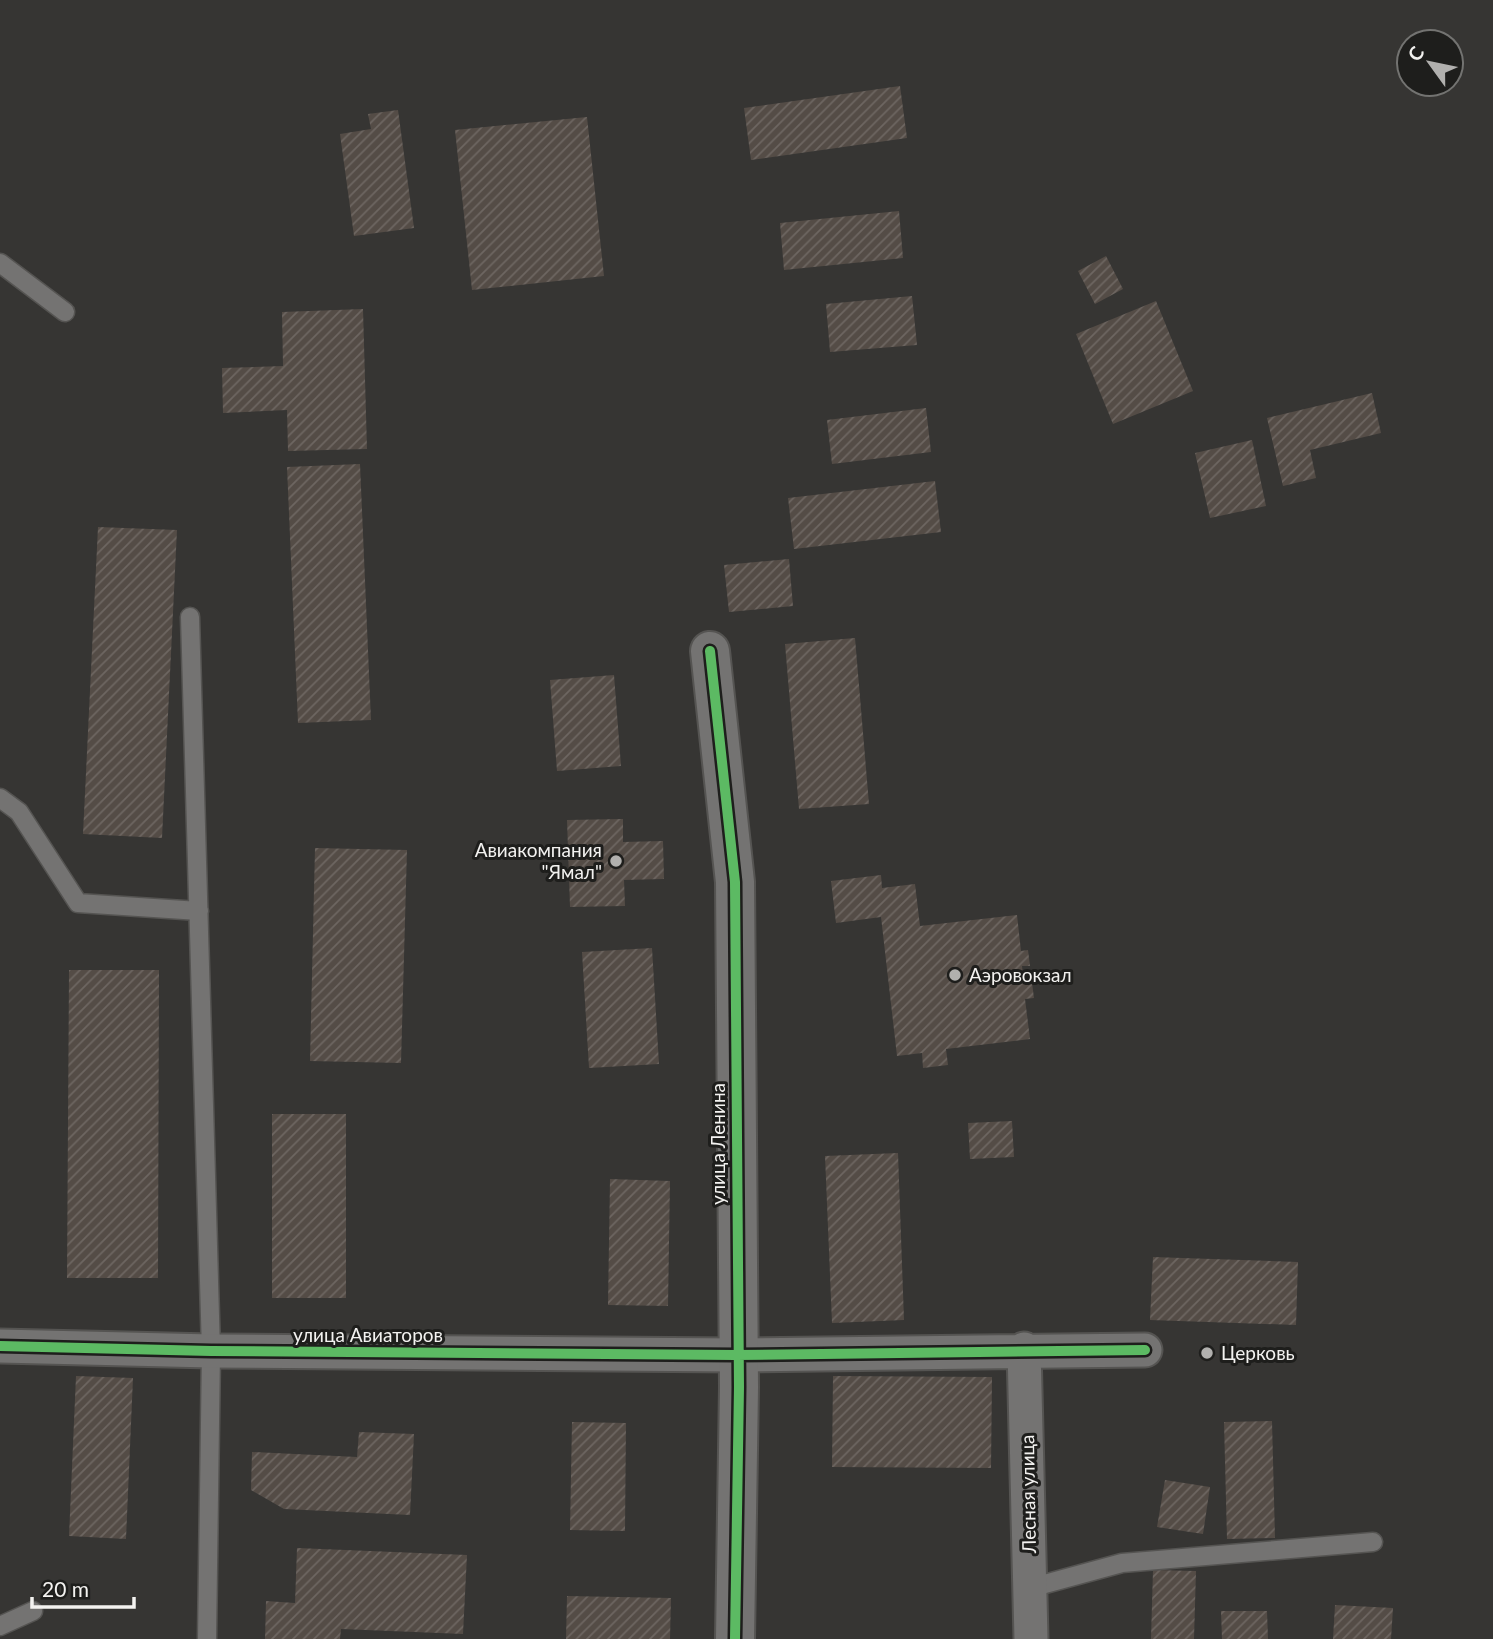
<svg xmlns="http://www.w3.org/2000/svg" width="1493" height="1639" font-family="Lato,sans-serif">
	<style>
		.building { fill: url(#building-hatch) }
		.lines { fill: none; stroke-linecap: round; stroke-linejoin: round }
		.service-casing { stroke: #555452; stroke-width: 21 }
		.minor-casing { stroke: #555452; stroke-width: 37 }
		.tertiary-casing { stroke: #555452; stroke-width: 42 }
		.service { stroke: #747372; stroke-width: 18 }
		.minor { stroke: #747372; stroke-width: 33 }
		.tertiary { stroke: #747372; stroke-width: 38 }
		.cycleway-casing { stroke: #1e1e1c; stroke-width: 15 }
		.cycleway { stroke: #5cba63; stroke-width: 10 }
		.poi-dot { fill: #b1b0ae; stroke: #1e1e1c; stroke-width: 2.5 }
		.labels { text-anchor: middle; stroke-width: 6; stroke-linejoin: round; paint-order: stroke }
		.poi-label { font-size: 19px; fill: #f3f2f0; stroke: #1e1e1c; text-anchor: start }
		.street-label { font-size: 19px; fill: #f3f2f0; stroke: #1e1e1c }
	</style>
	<defs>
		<pattern id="building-hatch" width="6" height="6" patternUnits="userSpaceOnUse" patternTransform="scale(1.75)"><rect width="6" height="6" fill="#544c46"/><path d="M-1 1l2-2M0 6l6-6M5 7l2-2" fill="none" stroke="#6d6661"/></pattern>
	</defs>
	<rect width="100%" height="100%" fill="#363533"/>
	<path class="building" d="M 900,86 L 907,138 L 751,160 L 744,108 Z
		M 398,110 L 414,228 L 354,236 L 340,134 L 371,129 L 368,114 Z
		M 587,117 L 604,276 L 472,290 L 455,130 Z
		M 899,211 L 903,258 L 784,270 L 780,223 Z
		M 1106,256 L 1123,289 L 1095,304 L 1078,271 Z
		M 912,296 L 917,345 L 830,352 L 826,304 Z
		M 1156,301 L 1193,391 L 1113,424 L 1076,334 Z
		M 363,309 L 367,449 L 288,451 L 287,410 L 223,413 L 222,368 L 283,366 L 282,312 Z
		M 1372,393 L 1381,433 L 1310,450 L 1316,478 L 1283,486 L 1267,418 Z
		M 926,408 L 931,452 L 832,464 L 827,420 Z
		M 1252,440 L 1266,506 L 1210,518 L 1195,453 Z
		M 360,464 L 371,720 L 298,723 L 287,467 Z
		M 935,481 L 941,532 L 794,549 L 788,498 Z
		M 98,527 L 177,530 L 162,838 L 83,834 Z
		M 789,559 L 793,606 L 729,612 L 724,565 Z
		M 855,638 L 869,804 L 799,809 L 785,644 Z
		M 614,675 L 621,766 L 557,771 L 550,680 Z
		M 623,819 L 623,842 L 663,841 L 664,879 L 624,880 L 625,906 L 570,907 L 567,820 Z
		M 315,848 L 407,850 L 401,1063 L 310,1061 Z
		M 881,875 L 882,888 L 915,884 L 920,926 L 1017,915 L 1021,951 L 1028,950 L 1030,966 L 1022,966 L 1024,984 L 1032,983 L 1034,998 L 1025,999 L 1030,1039 L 946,1049 L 948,1065 L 923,1068 L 922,1053 L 897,1056 L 881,917 L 836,923 L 831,881 Z
		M 652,948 L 659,1064 L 589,1068 L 582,952 Z
		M 69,970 L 159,970 L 158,1278 L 67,1278 Z
		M 272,1114 L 346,1114 L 346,1298 L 272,1298 Z
		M 1012,1121 L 1014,1157 L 970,1159 L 968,1123 Z
		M 898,1153 L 904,1320 L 832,1323 L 825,1156 Z
		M 610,1179 L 670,1181 L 668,1306 L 608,1305 Z
		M 1153,1257 L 1298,1262 L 1296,1325 L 1150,1320 Z
		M 76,1376 L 133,1378 L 126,1539 L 69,1536 Z
		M 833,1376 L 992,1377 L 991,1468 L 832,1467 Z
		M 1272,1421 L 1275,1538 L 1227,1539 L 1224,1422 Z
		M 572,1422 L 626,1423 L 625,1531 L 570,1530 Z
		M 359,1432 L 414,1434 L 410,1515 L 284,1509 L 251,1490 L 252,1452 L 357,1457 Z
		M 1165,1480 L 1210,1487 L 1203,1534 L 1157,1527 Z
		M 297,1548 L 467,1555 L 463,1634 L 341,1629 L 340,1639 L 265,1639 L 266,1601 L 295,1603 Z
		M 1153,1570 L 1196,1571 L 1194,1639 L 1151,1639 Z
		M 567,1596 L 671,1598 L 670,1639 L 566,1639 Z
		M 1335,1605 L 1393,1608 L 1391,1639 L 1333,1639 Z
		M 1221,1611 L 1267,1611 L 1268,1639 L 1222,1639 Z"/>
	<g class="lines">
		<g class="service-casing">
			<path id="service" d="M 0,263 L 65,312
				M 190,617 L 211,1351 L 207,1639
				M 0,798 L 19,812 L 78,903 L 199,911
				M 1030,1588 L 1122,1563 L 1373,1542
				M 0,1626 L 33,1611"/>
		</g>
		<g class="minor-casing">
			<path id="minor" d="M 0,1346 L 211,1351 L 736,1355 L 1145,1350
				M 1024,1349 L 1031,1639"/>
		</g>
		<g class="tertiary-casing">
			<path id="tertiary" d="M 710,651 L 735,882 L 739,1387 L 735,1639"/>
		</g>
		<use href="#service" class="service"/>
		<use href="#minor" class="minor"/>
		<use href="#tertiary" class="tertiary"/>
		<g class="cycleway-casing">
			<path id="cycleway" d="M 710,651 L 735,882 L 739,1387 L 735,1639
				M 0,1346 L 211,1351 L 736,1355 L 1145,1350"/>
		</g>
		<use href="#cycleway" class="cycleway"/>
	</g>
	<g class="poi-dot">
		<circle cx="616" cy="861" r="7"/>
		<circle cx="955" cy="975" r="7"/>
		<circle cx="1207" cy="1353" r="7"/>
	</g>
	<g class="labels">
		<g class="poi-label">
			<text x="602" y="857" text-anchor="end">Авиакомпания<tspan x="602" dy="22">"Ямал"</tspan></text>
			<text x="969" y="982">Аэровокзал</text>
			<text x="1221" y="1360">Церковь</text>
		</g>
		<g class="street-label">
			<text transform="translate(718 1144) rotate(-90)" y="7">улица Ленина</text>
			<text x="368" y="1342">улица Авиаторов</text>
			<text transform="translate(1028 1494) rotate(-91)" y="7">Лесная улица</text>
		</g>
	</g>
	<g transform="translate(1430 63) rotate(303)"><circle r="33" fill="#1e1e1c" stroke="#737371" stroke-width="2"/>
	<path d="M0-5L12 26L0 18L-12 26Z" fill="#b1b0ae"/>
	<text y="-10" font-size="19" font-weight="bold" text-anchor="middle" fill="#f3f2f0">С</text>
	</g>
	<path d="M32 1597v10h102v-10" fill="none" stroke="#f3f2f0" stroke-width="3.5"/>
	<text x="42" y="1597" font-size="21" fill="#f3f2f0" stroke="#1e1e1c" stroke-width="5" paint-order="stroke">20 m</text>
</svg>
